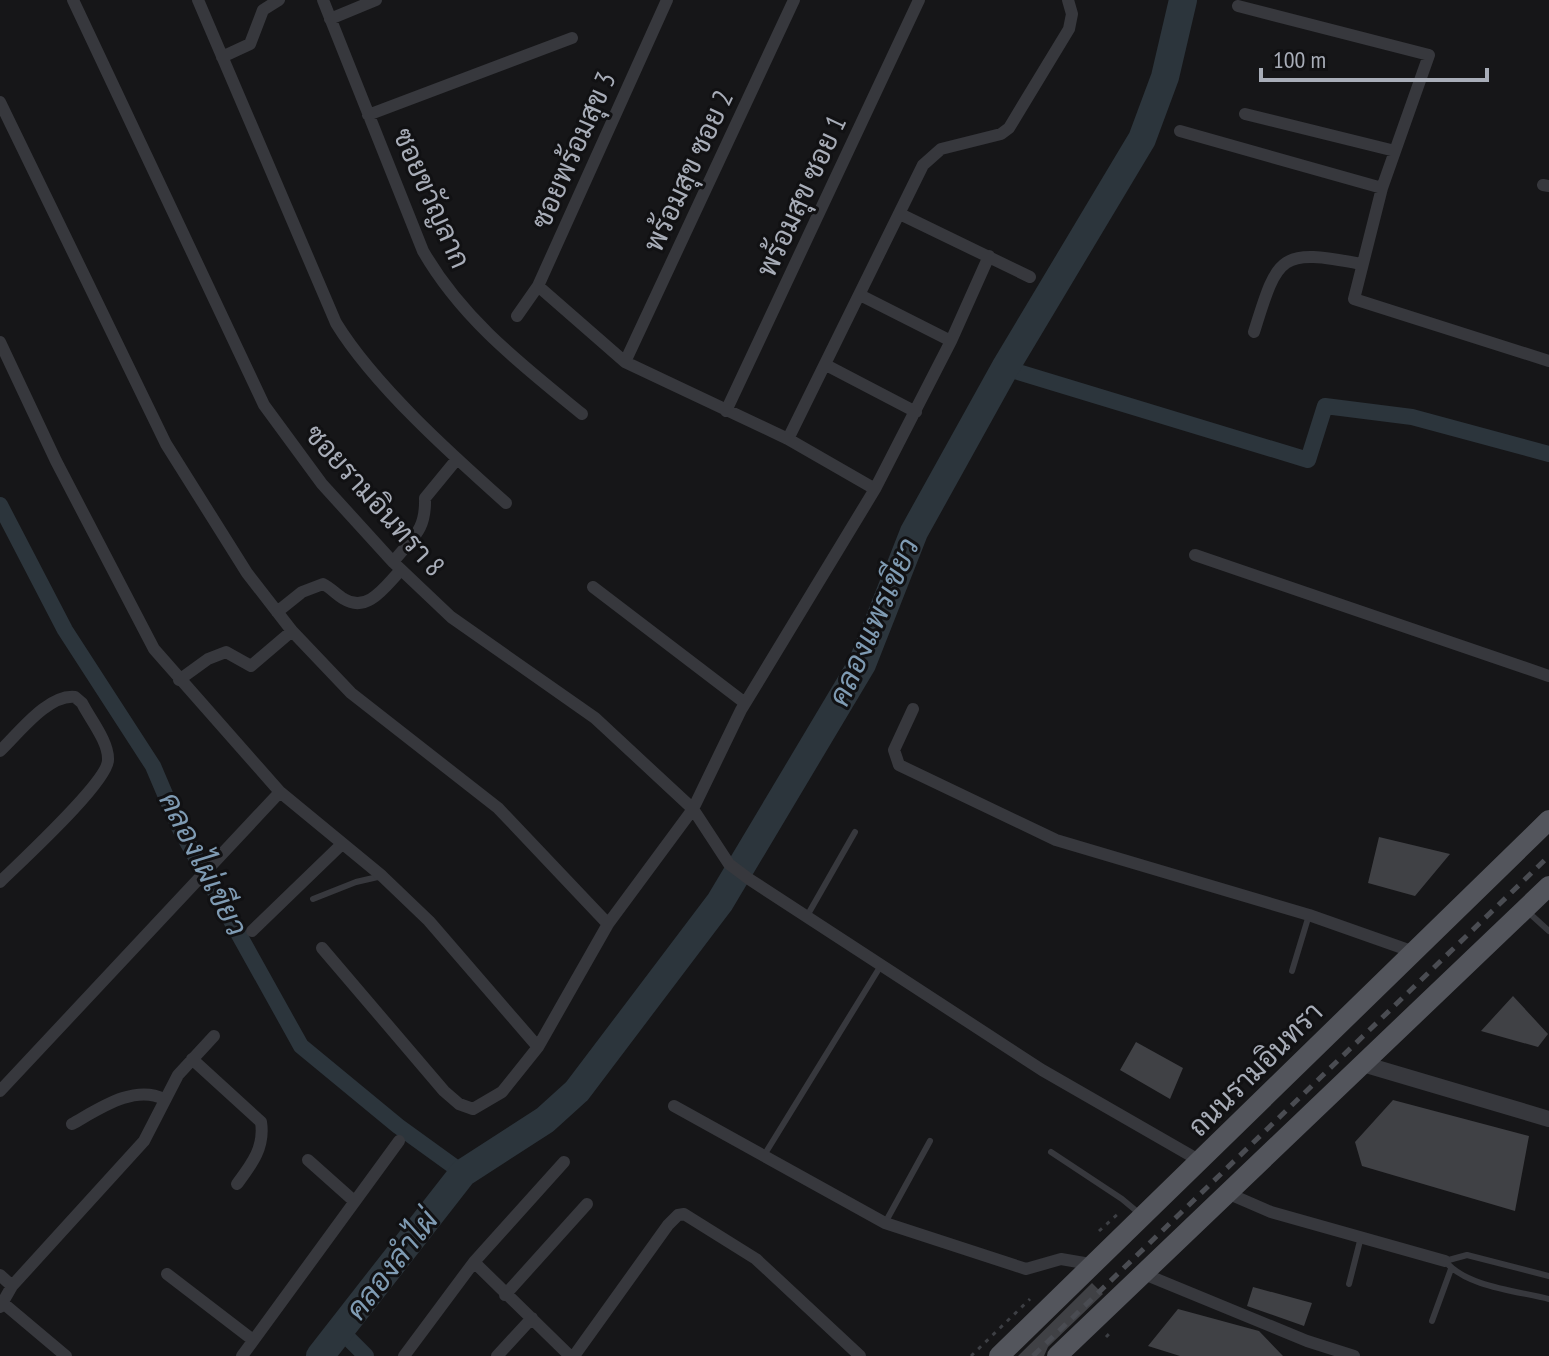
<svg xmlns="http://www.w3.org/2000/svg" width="1549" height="1356" font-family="'PT Sans Narrow',Sarabun,sans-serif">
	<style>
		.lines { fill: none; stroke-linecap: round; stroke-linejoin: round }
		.canal { stroke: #2c353c; stroke-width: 16 }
		.river { stroke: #2c353c; stroke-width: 28 }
		.building { fill: #404145 }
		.path { stroke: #3d3f44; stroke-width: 3; stroke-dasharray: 4 6; stroke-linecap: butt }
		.service { stroke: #37383d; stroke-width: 6 }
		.minor { stroke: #37383d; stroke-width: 12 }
		.tertiary { stroke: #37383d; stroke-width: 16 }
		.primary { stroke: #53555c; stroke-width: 20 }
		.rail { stroke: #4a4c52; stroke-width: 5; stroke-dasharray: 10 8; stroke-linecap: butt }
		.labels { text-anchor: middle; stroke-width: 6; stroke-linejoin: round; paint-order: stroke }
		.street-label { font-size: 28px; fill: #a8adb8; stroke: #111113 }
		.water-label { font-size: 30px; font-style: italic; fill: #7f9bb3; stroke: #111113 }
	</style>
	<rect width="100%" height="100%" fill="#161618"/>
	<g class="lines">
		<path class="canal" d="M 1005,368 L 1308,460 L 1325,406 L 1412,417 L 1549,454
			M 0,505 L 65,630 L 153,766 L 179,827 L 301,1046 L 398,1126 L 463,1173
			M 341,1331 L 366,1356"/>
		<path class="river" d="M 320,1356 L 463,1173 L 545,1120 L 577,1091 L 720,902 L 862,664 L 914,532 L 1005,368 L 1142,139 L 1165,77 L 1183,0"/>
	</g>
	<path class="building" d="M 1379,837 L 1450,854 L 1415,896 L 1368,883 Z
		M 1513,996 L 1548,1034 L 1538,1047 L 1481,1031 Z
		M 1136,1042 L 1183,1068 L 1170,1099 L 1120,1070 Z
		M 1393,1100 L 1529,1136 L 1515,1211 L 1362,1166 L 1355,1142 Z
		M 1092,1283 L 1103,1294 L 1048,1347 L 1044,1356 L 1018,1356 Z
		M 1253,1287 L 1312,1303 L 1304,1326 L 1247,1306 Z
		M 1178,1309 L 1259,1331 L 1283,1356 L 1180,1356 L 1148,1346 Z"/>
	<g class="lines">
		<path class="path" d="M 1099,1231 L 1120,1212
			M 1106,1337 L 1112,1331
			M 971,1356 L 1030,1299"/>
		<path class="service" d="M 313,899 L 356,882 L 382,876
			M 1528,912 L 1549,931
			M 807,916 L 855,832
			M 1292,971 L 1309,915
			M 1051,1152 L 1122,1199 L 1140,1214
			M 763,1157 L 880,967
			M 885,1223 L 930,1141
			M 1549,1276 L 1467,1255 L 1445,1261 C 1466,1287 1518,1291 1549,1299
			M 1349,1284 L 1361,1237
			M 1432,1321 L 1451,1269"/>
		<path class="minor" d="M 73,0 L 264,405 L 322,484 L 393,562 L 451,617 L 595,718 L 693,809 L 729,864 L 749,879 L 1042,1070 L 1202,1162
			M 198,0 L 336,323 C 374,385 451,454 506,503
			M 323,0 L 423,251 C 462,319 522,365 582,414
			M 1238,6 L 1429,55 L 1382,188 L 1354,299 L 1549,361
			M 330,19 L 376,0
			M 222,57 L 250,44 L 263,10 L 279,0
			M 0,102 L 166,444 L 247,573 L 292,631 L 351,693 L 498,808 L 608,924
			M 1245,114 L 1395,151
			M 368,115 L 572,38
			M 1180,131 L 1382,188
			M 1543,185 L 1549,186
			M 900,214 L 1030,277
			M 538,286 L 625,362 L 788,439 L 875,489
			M 860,295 L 951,341
			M 517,316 L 538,286 L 667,0
			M 1254,332 C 1278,255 1279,248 1361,264
			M 0,342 L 56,461 L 154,649 L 280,792 L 382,876 L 429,921 L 538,1047
			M 625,362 L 794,0
			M 826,365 L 916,412
			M 726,411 L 919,0
			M 788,439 L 923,165 L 941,149 L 1001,134 L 1009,128 L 1069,29 L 1072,14 L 1068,0
			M 1195,555 L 1549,676
			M 393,562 C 413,537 426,531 425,498 L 457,459
			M 593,587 L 745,703
			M 277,612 L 302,592 L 323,584 C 331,588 337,595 344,599 C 368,614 386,585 401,570
			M 179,680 L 208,659 L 226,652 L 251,666 L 292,631
			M 913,709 L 894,750 L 899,765 L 1056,840 L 1309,915 L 1414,952
			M 0,751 C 19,733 48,694 75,697 L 82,703 C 90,719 109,742 108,760 C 108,782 19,863 0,882
			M 252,931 L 342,844
			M 322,948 L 444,1091 L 459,1104 L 473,1109 L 502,1092 L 538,1047 L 608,924 L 693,809 L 741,710 L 875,489 L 951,341 L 989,256
			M 192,1059 L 261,1122 C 265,1147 252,1164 237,1184
			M 0,1091 L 280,792
			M 674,1106 L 885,1223 L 1026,1269 L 1061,1259 L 1096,1265
			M 72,1124 C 99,1109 134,1084 164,1099
			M 308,1160 L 354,1201
			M 1227,1193 L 1271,1212 L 1445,1261
			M 474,1262 L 570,1356
			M 167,1274 L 253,1340
			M 1144,1274 L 1307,1341 L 1354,1356
			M 0,1275 L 12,1286
			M 505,1295 L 587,1204
			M 3,1303 L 66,1356
			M 0,1307 L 12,1286 L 144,1141 L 178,1075 L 214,1036
			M 242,1356 L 399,1141
			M 404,1356 L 474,1262 L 564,1162
			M 497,1356 L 532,1318
			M 574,1356 L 668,1225 L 678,1215 L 684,1214 L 756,1259 L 860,1356"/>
		<path class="tertiary" d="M 1363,1064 L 1549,1119"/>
		<path class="primary" d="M 999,1356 L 1549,820
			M 1057,1356 L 1549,886"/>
		<path class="rail" d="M 1033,1356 L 1549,856"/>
	</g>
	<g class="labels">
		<g class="street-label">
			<text transform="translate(573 150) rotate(-66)" y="10">ซอยพร้อมสุข 3</text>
			<text transform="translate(688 171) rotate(-65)" y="10">พร้อมสุข ซอย 2</text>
			<text transform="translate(801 196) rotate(-65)" y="10">พร้อมสุข ซอย 1</text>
			<text transform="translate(432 198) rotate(66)" y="10">ซอยขวัญลาก</text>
			<text transform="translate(375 500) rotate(48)" y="10">ซอยรามอินทรา 8</text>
			<text transform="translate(1255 1069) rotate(-45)" y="10">ถนนรามอินทรา</text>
		</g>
		<g class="water-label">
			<text transform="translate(874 622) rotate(-66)" y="10">คลองแพรเขียว</text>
			<text transform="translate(203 864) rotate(63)" y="10">คลองไผ่เขียว</text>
			<text transform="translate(392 1265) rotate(-52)" y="10">คลองลำไผ่</text>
		</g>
	</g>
	<path d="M1261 68v12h226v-12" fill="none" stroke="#a8adb8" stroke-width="4"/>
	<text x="1273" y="68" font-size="24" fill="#a8adb8" stroke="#111113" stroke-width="6" paint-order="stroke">100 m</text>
</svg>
